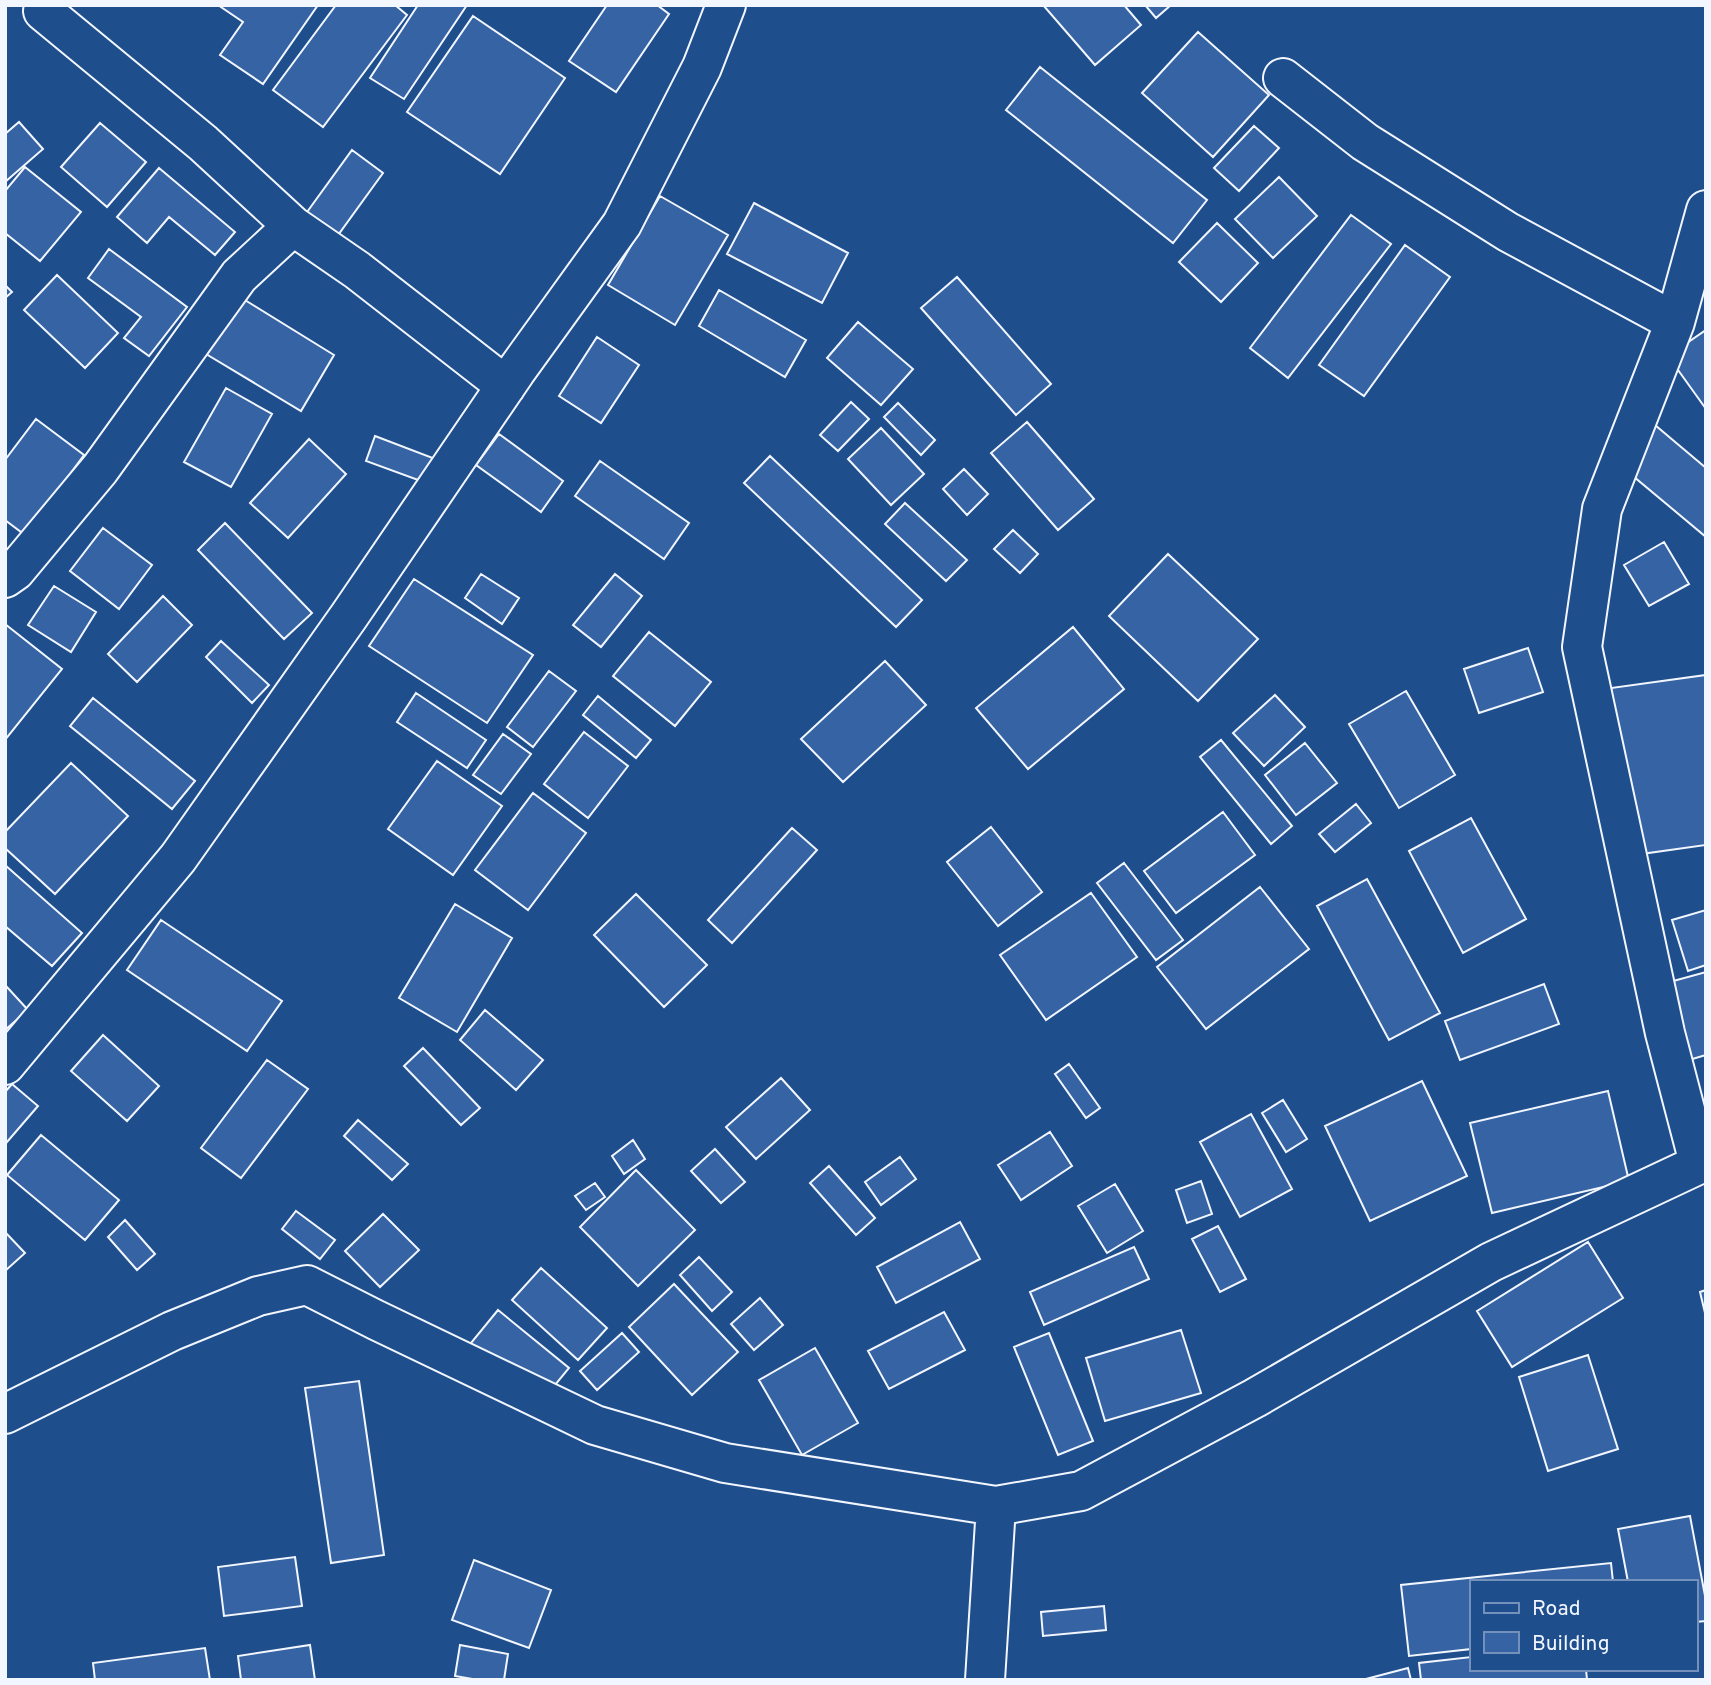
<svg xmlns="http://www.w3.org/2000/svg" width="1711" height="1685" font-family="Overpass,sans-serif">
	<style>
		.building { fill: #3563a3; stroke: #f2f6ff; stroke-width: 2 }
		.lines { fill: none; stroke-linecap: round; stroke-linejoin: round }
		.minor-casing { stroke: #f2f6ff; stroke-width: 42 }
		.minor { stroke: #1f4e8c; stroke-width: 38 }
	</style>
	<rect width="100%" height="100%" fill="#1f4e8c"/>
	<path class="building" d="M 218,5 L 318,5 L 263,84 L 220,55 L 243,22 Z
		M 336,5 L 395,5 L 407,15 L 323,127 L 273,90 Z
		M 418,5 L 467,5 L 404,99 L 370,78 Z
		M 607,5 L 657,5 L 669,14 L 616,92 L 569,61 Z
		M 1043,5 L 1124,5 L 1141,25 L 1095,65 Z
		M 1145,5 L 1171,5 L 1156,18 Z
		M 473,16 L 565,78 L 500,174 L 407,112 Z
		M 1198,32 L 1269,95 L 1213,157 L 1142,93 Z
		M 1040,67 L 1207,200 L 1173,243 L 1006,110 Z
		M 19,122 L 43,149 L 5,182 L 5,134 Z
		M 100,123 L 146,162 L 107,207 L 61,167 Z
		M 1254,126 L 1279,148 L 1239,191 L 1214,168 Z
		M 352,150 L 383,173 L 333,242 L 302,219 Z
		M 25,167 L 81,212 L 40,261 L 5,233 L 5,191 Z
		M 159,168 L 235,232 L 215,255 L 169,217 L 147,243 L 117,217 Z
		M 1279,177 L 1317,216 L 1273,258 L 1235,219 Z
		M 660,196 L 728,235 L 675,325 L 608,285 Z
		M 754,203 L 848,253 L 822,303 L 727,254 Z
		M 1351,215 L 1391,244 L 1288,378 L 1250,348 Z
		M 1217,223 L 1258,263 L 1221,302 L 1179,262 Z
		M 1405,245 L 1450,277 L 1364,396 L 1319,365 Z
		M 109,249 L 187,307 L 149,356 L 124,338 L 141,317 L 88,278 Z
		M 57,275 L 118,333 L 85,368 L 24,310 Z
		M 957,277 L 1051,384 L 1016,415 L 921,308 Z
		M 5,285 L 12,292 L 5,298 Z
		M 719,290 L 806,340 L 785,377 L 699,326 Z
		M 240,297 L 334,355 L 301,411 L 206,354 Z
		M 858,322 L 913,369 L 881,405 L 827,358 Z
		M 1706,330 L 1706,409 L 1668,356 Z
		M 597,337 L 639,365 L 601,423 L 559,396 Z
		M 226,388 L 272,414 L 231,487 L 184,462 Z
		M 851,402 L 869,419 L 838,451 L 820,435 Z
		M 898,403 L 935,440 L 921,455 L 884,417 Z
		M 36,419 L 84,455 L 25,535 L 5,520 L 5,460 Z
		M 1027,422 L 1094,499 L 1058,530 L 991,453 Z
		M 1655,425 L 1706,468 L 1706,537 L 1621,466 Z
		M 881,428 L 924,474 L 891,505 L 848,459 Z
		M 499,434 L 563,481 L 541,512 L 476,465 Z
		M 375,436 L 438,460 L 429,484 L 366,461 Z
		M 309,439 L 346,474 L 288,538 L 250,503 Z
		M 770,456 L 922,600 L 896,627 L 744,483 Z
		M 600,461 L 689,523 L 664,559 L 575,496 Z
		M 964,469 L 988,494 L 967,515 L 943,489 Z
		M 905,503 L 967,560 L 946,581 L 885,524 Z
		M 225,523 L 312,613 L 284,639 L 198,550 Z
		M 103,528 L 152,565 L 119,609 L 70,571 Z
		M 1013,530 L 1038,554 L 1020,573 L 994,549 Z
		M 1664,542 L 1689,584 L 1649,606 L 1624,565 Z
		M 1168,554 L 1258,639 L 1198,701 L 1109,616 Z
		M 481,574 L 519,598 L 502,624 L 465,598 Z
		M 615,574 L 642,596 L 601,647 L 573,625 Z
		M 414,579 L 533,655 L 487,723 L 369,646 Z
		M 54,586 L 96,612 L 71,652 L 28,625 Z
		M 163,596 L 192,625 L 137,682 L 108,654 Z
		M 5,624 L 62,669 L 5,740 Z
		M 1073,627 L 1124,689 L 1028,769 L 976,708 Z
		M 649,632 L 711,682 L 675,726 L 613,676 Z
		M 221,641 L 269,685 L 252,703 L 206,657 Z
		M 1528,648 L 1543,692 L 1479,713 L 1464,669 Z
		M 885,661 L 926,705 L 843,782 L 801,739 Z
		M 549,671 L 576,691 L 533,747 L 507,727 Z
		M 1706,675 L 1706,845 L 1634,855 L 1611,688 Z
		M 1406,691 L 1455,775 L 1399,808 L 1349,724 Z
		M 416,693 L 486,740 L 467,768 L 397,722 Z
		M 1275,695 L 1305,727 L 1264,766 L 1233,733 Z
		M 598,696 L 651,740 L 636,758 L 583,715 Z
		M 93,698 L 195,781 L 172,809 L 70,726 Z
		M 584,732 L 628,766 L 588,818 L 544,784 Z
		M 503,734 L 531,754 L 501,794 L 473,775 Z
		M 1221,740 L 1292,826 L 1271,844 L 1200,757 Z
		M 1305,743 L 1337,783 L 1296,815 L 1265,775 Z
		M 437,761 L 502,806 L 453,875 L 388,829 Z
		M 71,763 L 128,816 L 55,894 L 5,848 L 5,832 Z
		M 533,793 L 586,833 L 528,910 L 475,870 Z
		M 1356,804 L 1371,823 L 1335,852 L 1319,834 Z
		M 1223,812 L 1255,855 L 1176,913 L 1144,871 Z
		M 1471,818 L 1526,919 L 1463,953 L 1409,851 Z
		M 991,827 L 1042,892 L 998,926 L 947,862 Z
		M 792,828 L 817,850 L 732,943 L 708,920 Z
		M 1124,863 L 1183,940 L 1156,960 L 1097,883 Z
		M 5,865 L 82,933 L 52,966 L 5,926 Z
		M 1367,879 L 1440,1013 L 1389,1040 L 1317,906 Z
		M 1260,887 L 1309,949 L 1206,1029 L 1157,967 Z
		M 1091,893 L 1137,957 L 1046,1020 L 1000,955 Z
		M 636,894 L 707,965 L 664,1007 L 594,935 Z
		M 455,904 L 512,938 L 457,1032 L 399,998 Z
		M 1706,910 L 1706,965 L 1688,971 L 1672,920 Z
		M 161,920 L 282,1001 L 247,1051 L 127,970 Z
		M 1706,972 L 1706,1055 L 1689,1060 L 1666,983 Z
		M 1544,984 L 1559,1024 L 1460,1060 L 1445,1021 Z
		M 6,986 L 28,1010 L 5,1030 L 5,987 Z
		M 485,1010 L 543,1060 L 516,1090 L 460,1040 Z
		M 103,1035 L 159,1086 L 127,1121 L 71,1071 Z
		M 423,1048 L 480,1108 L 461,1125 L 404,1066 Z
		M 267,1060 L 308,1089 L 241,1178 L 201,1148 Z
		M 1069,1064 L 1100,1108 L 1086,1118 L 1055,1074 Z
		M 781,1078 L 810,1110 L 756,1159 L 726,1127 Z
		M 1422,1081 L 1467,1176 L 1370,1221 L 1325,1126 Z
		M 12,1084 L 38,1106 L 7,1142 L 5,1140 L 5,1092 Z
		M 1608,1091 L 1629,1181 L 1492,1213 L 1470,1123 Z
		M 1283,1100 L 1307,1139 L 1286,1152 L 1262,1113 Z
		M 1251,1114 L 1292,1189 L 1240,1217 L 1200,1142 Z
		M 358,1120 L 408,1164 L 392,1180 L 344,1136 Z
		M 1050,1132 L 1072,1166 L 1021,1200 L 998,1165 Z
		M 41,1135 L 119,1200 L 85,1240 L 7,1175 Z
		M 633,1140 L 645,1159 L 624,1174 L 612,1156 Z
		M 715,1149 L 745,1182 L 721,1203 L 691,1171 Z
		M 900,1157 L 916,1179 L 881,1205 L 865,1182 Z
		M 829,1166 L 875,1218 L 856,1235 L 810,1183 Z
		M 636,1170 L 695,1230 L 638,1286 L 580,1227 Z
		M 1201,1181 L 1212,1214 L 1187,1223 L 1176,1190 Z
		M 595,1183 L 605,1197 L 586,1210 L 575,1196 Z
		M 1115,1184 L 1143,1231 L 1107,1253 L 1078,1206 Z
		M 296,1211 L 335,1240 L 320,1259 L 282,1229 Z
		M 383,1214 L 419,1250 L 380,1287 L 345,1251 Z
		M 125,1220 L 155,1254 L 137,1270 L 108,1237 Z
		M 960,1222 L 980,1259 L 896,1303 L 877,1267 Z
		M 1218,1226 L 1246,1279 L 1220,1292 L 1192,1239 Z
		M 5,1232 L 25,1253 L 5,1271 Z
		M 1588,1242 L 1623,1298 L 1512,1367 L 1477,1311 Z
		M 1134,1247 L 1149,1279 L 1044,1325 L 1030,1292 Z
		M 699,1257 L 732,1292 L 712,1311 L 680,1275 Z
		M 541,1268 L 607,1328 L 578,1360 L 512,1300 Z
		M 674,1284 L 738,1352 L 692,1395 L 629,1327 Z
		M 1706,1290 L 1706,1317 L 1700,1292 Z
		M 760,1298 L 783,1325 L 754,1350 L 731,1324 Z
		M 498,1310 L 569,1368 L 537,1407 L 466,1349 Z
		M 944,1312 L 965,1350 L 889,1389 L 868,1351 Z
		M 1181,1330 L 1201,1393 L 1105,1421 L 1086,1358 Z
		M 622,1333 L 639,1352 L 597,1390 L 580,1371 Z
		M 1049,1333 L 1093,1441 L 1058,1455 L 1014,1347 Z
		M 815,1348 L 858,1423 L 802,1455 L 759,1380 Z
		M 1588,1355 L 1618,1449 L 1548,1471 L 1519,1377 Z
		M 359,1381 L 384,1555 L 331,1563 L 305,1388 Z
		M 1690,1516 L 1706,1601 L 1706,1621 L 1695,1622 L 1695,1582 L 1628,1582 L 1618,1529 Z
		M 295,1557 L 302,1606 L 224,1616 L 218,1567 Z
		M 474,1560 L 551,1590 L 529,1648 L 452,1620 Z
		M 1611,1563 L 1613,1582 L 1471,1582 L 1471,1649 L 1409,1656 L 1401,1585 Z
		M 1104,1606 L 1106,1630 L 1043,1636 L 1041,1612 Z
		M 310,1645 L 315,1680 L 241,1680 L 238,1656 Z
		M 460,1645 L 508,1654 L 504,1680 L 478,1680 L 455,1676 Z
		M 205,1648 L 210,1680 L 95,1680 L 93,1663 Z
		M 1471,1657 L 1471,1669 L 1586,1669 L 1587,1680 L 1421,1680 L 1419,1663 Z
		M 1408,1668 L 1411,1680 L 1362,1680 Z"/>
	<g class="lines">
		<g class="minor-casing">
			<path id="minor" d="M 43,11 L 203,143 L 293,226
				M 1283,78 L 1365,142 L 1508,232 L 1675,322
				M 5,578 L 15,571 L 100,469 L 239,276 L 293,226 L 357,270 L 506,386
				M 5,1065 L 178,858 L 349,616 L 516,371 L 622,224 L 702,67 L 726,5
				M 1699,1163 L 1665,1033 L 1582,647 L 1602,509 L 1675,322 L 1706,210
				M 5,1414 L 172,1331 L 258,1296 L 307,1285 L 376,1320 L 595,1425 L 725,1463 L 996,1506 L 1081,1491 L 1255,1398 L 1491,1262 L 1706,1161
				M 985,1680 L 996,1506"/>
		</g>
		<use href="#minor" class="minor"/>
	</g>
	<rect width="1711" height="1685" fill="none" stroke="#f2f6ff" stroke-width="14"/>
	<rect x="1470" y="1580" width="228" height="91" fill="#1f4e8c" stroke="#7391ba" stroke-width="2"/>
	<rect x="1484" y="1603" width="35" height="10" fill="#1f4e8c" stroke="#7391ba" stroke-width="2"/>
	<text x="1532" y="1615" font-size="21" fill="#f2f6ff">Road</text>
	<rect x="1484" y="1632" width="35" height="21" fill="#3563a3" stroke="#7391ba" stroke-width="2"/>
	<text x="1532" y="1650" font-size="21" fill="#f2f6ff">Building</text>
</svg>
